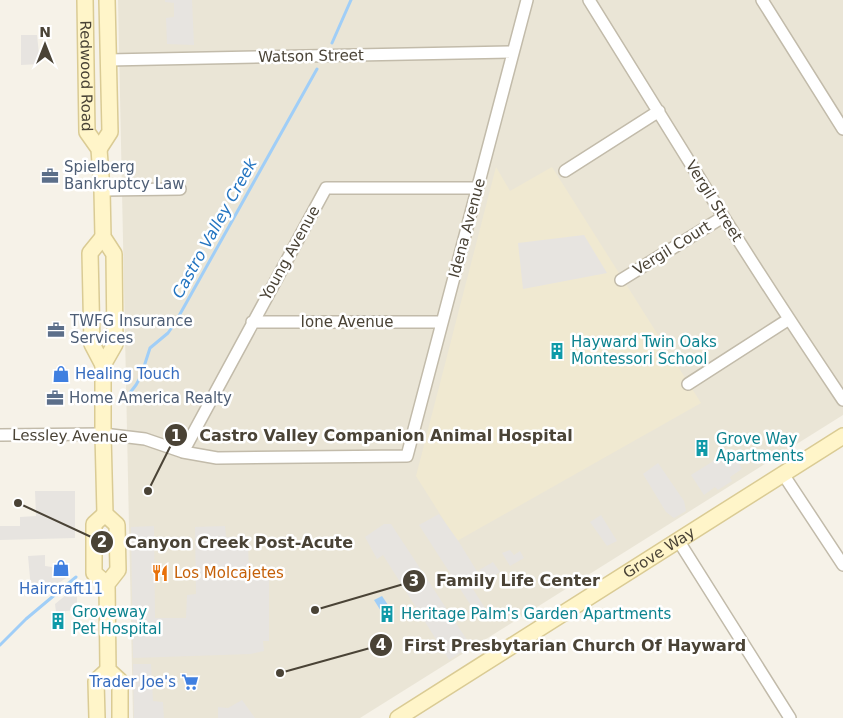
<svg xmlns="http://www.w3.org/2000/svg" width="843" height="718" font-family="'DejaVu Sans',sans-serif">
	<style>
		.residential { fill: #eae5d6 }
		.education { fill: #f0e9d1 }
		.parking { fill: #e7e4e0 }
		.water { fill: #a0cef7 }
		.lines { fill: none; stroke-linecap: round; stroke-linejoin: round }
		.stream { stroke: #a0cef7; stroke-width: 3 }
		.street-casing { stroke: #c2bbaa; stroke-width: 14 }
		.secondary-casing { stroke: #dacb94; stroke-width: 18 }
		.street { stroke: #fff; stroke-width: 11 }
		.secondary { stroke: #fff5c9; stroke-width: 15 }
		.labels { text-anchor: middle; stroke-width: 5; stroke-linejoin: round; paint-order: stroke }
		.street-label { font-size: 15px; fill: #4a4336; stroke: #fff }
		.service-label { font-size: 15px; fill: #4e5e75; stroke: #fff; text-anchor: start }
		.culture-label { font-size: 15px; fill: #0d838f; stroke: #fff; text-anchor: start }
		.shop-label { font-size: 15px; fill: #366cbe; stroke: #fff; text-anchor: start }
		.food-label { font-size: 15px; fill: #c56008; stroke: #fff; text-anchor: start }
		.water-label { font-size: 16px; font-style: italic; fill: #2475c1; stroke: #fff }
		.leader { fill: none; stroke: #4a4336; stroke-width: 2 }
		.callout-dot { fill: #4a4336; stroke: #fff; stroke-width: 2 }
		.mark-label { font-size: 15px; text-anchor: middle; font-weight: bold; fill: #fff }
		.callout-label { font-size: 16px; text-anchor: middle; font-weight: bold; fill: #4a4336; stroke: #fff; stroke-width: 5; stroke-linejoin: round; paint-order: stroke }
	</style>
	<rect width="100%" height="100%" fill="#f6f2e8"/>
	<path class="residential" d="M 118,0 L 843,0 L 843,415 L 360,718 L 133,718 Z"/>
	<path class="education" d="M 496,167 L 510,191 L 552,167 L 701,403 L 457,541 L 416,476 Z"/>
	<path class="parking" d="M 165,0 L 192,0 L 194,45 L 167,44 L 166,18 L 174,17 L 174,3 L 165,2 Z
		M 21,35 L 37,35 L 40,64 L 21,65 Z
		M 584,235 L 607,273 L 523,289 L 518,243 Z
		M 731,450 L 742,469 L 730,477 L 732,481 L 718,490 L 715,487 L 704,495 L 691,475 Z
		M 658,463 L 684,501 L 686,511 L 674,518 L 666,512 L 643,474 Z
		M 35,491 L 75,491 L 75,538 L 0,540 L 0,526 L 20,526 L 20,517 L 36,516 Z
		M 439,514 L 459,542 L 478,573 L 466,578 L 485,608 L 475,612 L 419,525 Z
		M 601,515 L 617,541 L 607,546 L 590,522 Z
		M 384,524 L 391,524 L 471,646 L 449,660 L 383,555 L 377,559 L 365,537 Z
		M 154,526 L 155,618 L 186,618 L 187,595 L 196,594 L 195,527 L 225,526 L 226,537 L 236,537 L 239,545 L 248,545 L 249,570 L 264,570 L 269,573 L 269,641 L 263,641 L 264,651 L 251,654 L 133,658 L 131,527 Z
		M 510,550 L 514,555 L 520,551 L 524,558 L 510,566 L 502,553 Z
		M 45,555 L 45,566 L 52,567 L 56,575 L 67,575 L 66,578 L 40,596 L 40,589 L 31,589 L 28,556 Z
		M 493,562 L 500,572 L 487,580 L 479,570 Z
		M 77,586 L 77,610 L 56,612 L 55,604 Z
		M 133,664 L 151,664 L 153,701 L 163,702 L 164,718 L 134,718 Z
		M 242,700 L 255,718 L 218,718 L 218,707 L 228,708 Z"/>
	<path class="water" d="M 382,596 L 392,611 L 384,616 L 374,600 Z"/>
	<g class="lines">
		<path class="stream" d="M 332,43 L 351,0
			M 129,394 L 136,385 L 141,376 L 150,348 L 168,333 L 175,323 L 317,69
			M 0,645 L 26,619 L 76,577"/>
		<g class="street-casing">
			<path id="street" d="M 589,0 C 634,72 678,144 723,216 C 762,278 802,339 843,400
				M 762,0 L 843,129
				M 108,60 L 513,52
				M 565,171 L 659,111
				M 102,190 L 180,189
				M 621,280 L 723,217
				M 252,322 L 442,322
				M 688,384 L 789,319
				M 0,435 L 103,434 L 145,439 L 183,452 L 217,458 L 407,456 L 527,0
				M 183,452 L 326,188 L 478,188
				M 783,474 L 843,565
				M 678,540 L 790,718"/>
		</g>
		<g class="secondary-casing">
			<g id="secondary">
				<path id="s1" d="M 85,0 L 87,132 L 99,149 L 102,190 L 103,237 L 114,254 L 115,344 L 103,365"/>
				<path d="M 99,149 L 110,132 L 107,0"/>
				<path d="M 103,237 L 90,253 L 92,344 L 103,365 L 103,434 L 105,514 L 117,525 L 118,570 L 107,584 L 108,670 L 120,681 L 120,718"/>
				<path d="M 105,514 L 94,524 L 94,573 L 107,584"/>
				<path d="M 97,718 L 96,681 L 108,670"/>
				<path id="s2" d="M 398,718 L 843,436"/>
			</g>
		</g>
		<use href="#street" class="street"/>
		<use href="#secondary" class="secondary"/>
	</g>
	<defs>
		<g id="office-bare" transform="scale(1.35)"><path d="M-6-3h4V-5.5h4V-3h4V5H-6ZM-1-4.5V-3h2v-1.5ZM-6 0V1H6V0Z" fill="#5c6f8a" stroke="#fff" stroke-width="2.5" paint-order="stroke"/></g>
		<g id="building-bare" transform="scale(1.35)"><path d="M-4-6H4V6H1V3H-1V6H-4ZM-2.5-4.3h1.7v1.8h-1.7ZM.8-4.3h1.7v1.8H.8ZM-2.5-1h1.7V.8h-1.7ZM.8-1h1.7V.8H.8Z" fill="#0f9aa8" stroke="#fff" stroke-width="2.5" paint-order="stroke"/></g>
		<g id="shop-bare" transform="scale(1.35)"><path d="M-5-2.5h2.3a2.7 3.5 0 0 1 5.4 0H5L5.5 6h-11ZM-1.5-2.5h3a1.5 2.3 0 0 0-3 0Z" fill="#3f7fe0" stroke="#fff" stroke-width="2.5" paint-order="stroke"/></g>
		<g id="restaurant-bare" transform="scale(1.35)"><path d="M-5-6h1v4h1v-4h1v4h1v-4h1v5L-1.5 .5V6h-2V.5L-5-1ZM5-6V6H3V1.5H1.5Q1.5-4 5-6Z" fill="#e8710a" stroke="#fff" stroke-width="2.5" paint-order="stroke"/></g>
		<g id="supermarket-bare" transform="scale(1.35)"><path d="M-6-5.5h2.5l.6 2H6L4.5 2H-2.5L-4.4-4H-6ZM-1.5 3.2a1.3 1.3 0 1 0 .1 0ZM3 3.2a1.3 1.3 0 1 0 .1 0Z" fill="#3f7fe0" stroke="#fff" stroke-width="2.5" paint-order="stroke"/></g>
	</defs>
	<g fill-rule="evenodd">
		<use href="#office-bare" x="50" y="176"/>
		<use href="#office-bare" x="56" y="330"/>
		<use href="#building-bare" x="557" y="351"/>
		<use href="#shop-bare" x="61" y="374"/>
		<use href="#office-bare" x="55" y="398"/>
		<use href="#building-bare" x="702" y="448"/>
		<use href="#shop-bare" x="61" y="568"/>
		<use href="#restaurant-bare" x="160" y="573"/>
		<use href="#building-bare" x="387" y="614"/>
		<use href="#building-bare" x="58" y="621"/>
		<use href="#supermarket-bare" x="190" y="682"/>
	</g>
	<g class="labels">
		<g class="street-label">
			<text transform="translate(311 56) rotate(-1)" y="5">Watson Street</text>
			<text dy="5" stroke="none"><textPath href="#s1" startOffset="76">Redwood Road</textPath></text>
			<text transform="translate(714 201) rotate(58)" y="5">Vergil Street</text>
			<text transform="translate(467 228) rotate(-75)" y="5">Idena Avenue</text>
			<text transform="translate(672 248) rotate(-32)" y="5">Vergil Court</text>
			<text transform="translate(290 253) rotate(-61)" y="5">Young Avenue</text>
			<text x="347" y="327">Ione Avenue</text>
			<text transform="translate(70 436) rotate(1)" y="5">Lessley Avenue</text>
			<text dy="5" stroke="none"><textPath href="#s2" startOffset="309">Grove Way</textPath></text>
		</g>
		<g class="service-label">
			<text x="64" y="172">Spielberg<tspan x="64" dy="17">Bankruptcy Law</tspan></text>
			<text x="70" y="326">TWFG Insurance<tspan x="70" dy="17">Services</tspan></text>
			<text x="69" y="403">Home America Realty</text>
		</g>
		<g class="culture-label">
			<text x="571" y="347">Hayward Twin Oaks<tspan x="571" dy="17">Montessori School</tspan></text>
			<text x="716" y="444">Grove Way<tspan x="716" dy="17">Apartments</tspan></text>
			<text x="72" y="617">Groveway<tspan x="72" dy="17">Pet Hospital</tspan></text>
			<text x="401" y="619">Heritage Palm's Garden Apartments</text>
		</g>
		<g class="shop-label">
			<text x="75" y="379">Healing Touch</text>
			<text x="61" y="594" text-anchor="middle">Haircraft11</text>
			<text x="176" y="687" text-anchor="end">Trader Joe's</text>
		</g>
		<g class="food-label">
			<text x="174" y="578">Los Molcajetes</text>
		</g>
		<g class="water-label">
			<text transform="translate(214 228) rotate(-61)" y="6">Castro Valley Creek</text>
		</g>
	</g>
	<path class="leader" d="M148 491L176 435M18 503L102 542M315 610L414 581M280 673L381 645"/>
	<g class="callout-dot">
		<circle cx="148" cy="491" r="5"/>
		<circle cx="18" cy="503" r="5"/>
		<circle cx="315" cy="610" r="5"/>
		<circle cx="280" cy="673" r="5"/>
		<circle cx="176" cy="435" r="12"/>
		<circle cx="102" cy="542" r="12"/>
		<circle cx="414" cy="581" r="12"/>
		<circle cx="381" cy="645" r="12"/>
	</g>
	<g class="mark-label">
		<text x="176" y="441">1</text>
		<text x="102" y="547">2</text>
		<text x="414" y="586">3</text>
		<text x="381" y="650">4</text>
	</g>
	<g class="callout-label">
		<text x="386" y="441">Castro Valley Companion Animal Hospital</text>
		<text x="239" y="548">Canyon Creek Post-Acute</text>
		<text x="518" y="586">Family Life Center</text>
		<text x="575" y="651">First Presbytarian Church Of Hayward</text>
	</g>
	<g transform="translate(45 45)" stroke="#ffffff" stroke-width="4" paint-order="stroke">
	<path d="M0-4L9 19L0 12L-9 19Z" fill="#4a4336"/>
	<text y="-8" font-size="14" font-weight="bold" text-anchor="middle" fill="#4a4336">N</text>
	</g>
</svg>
